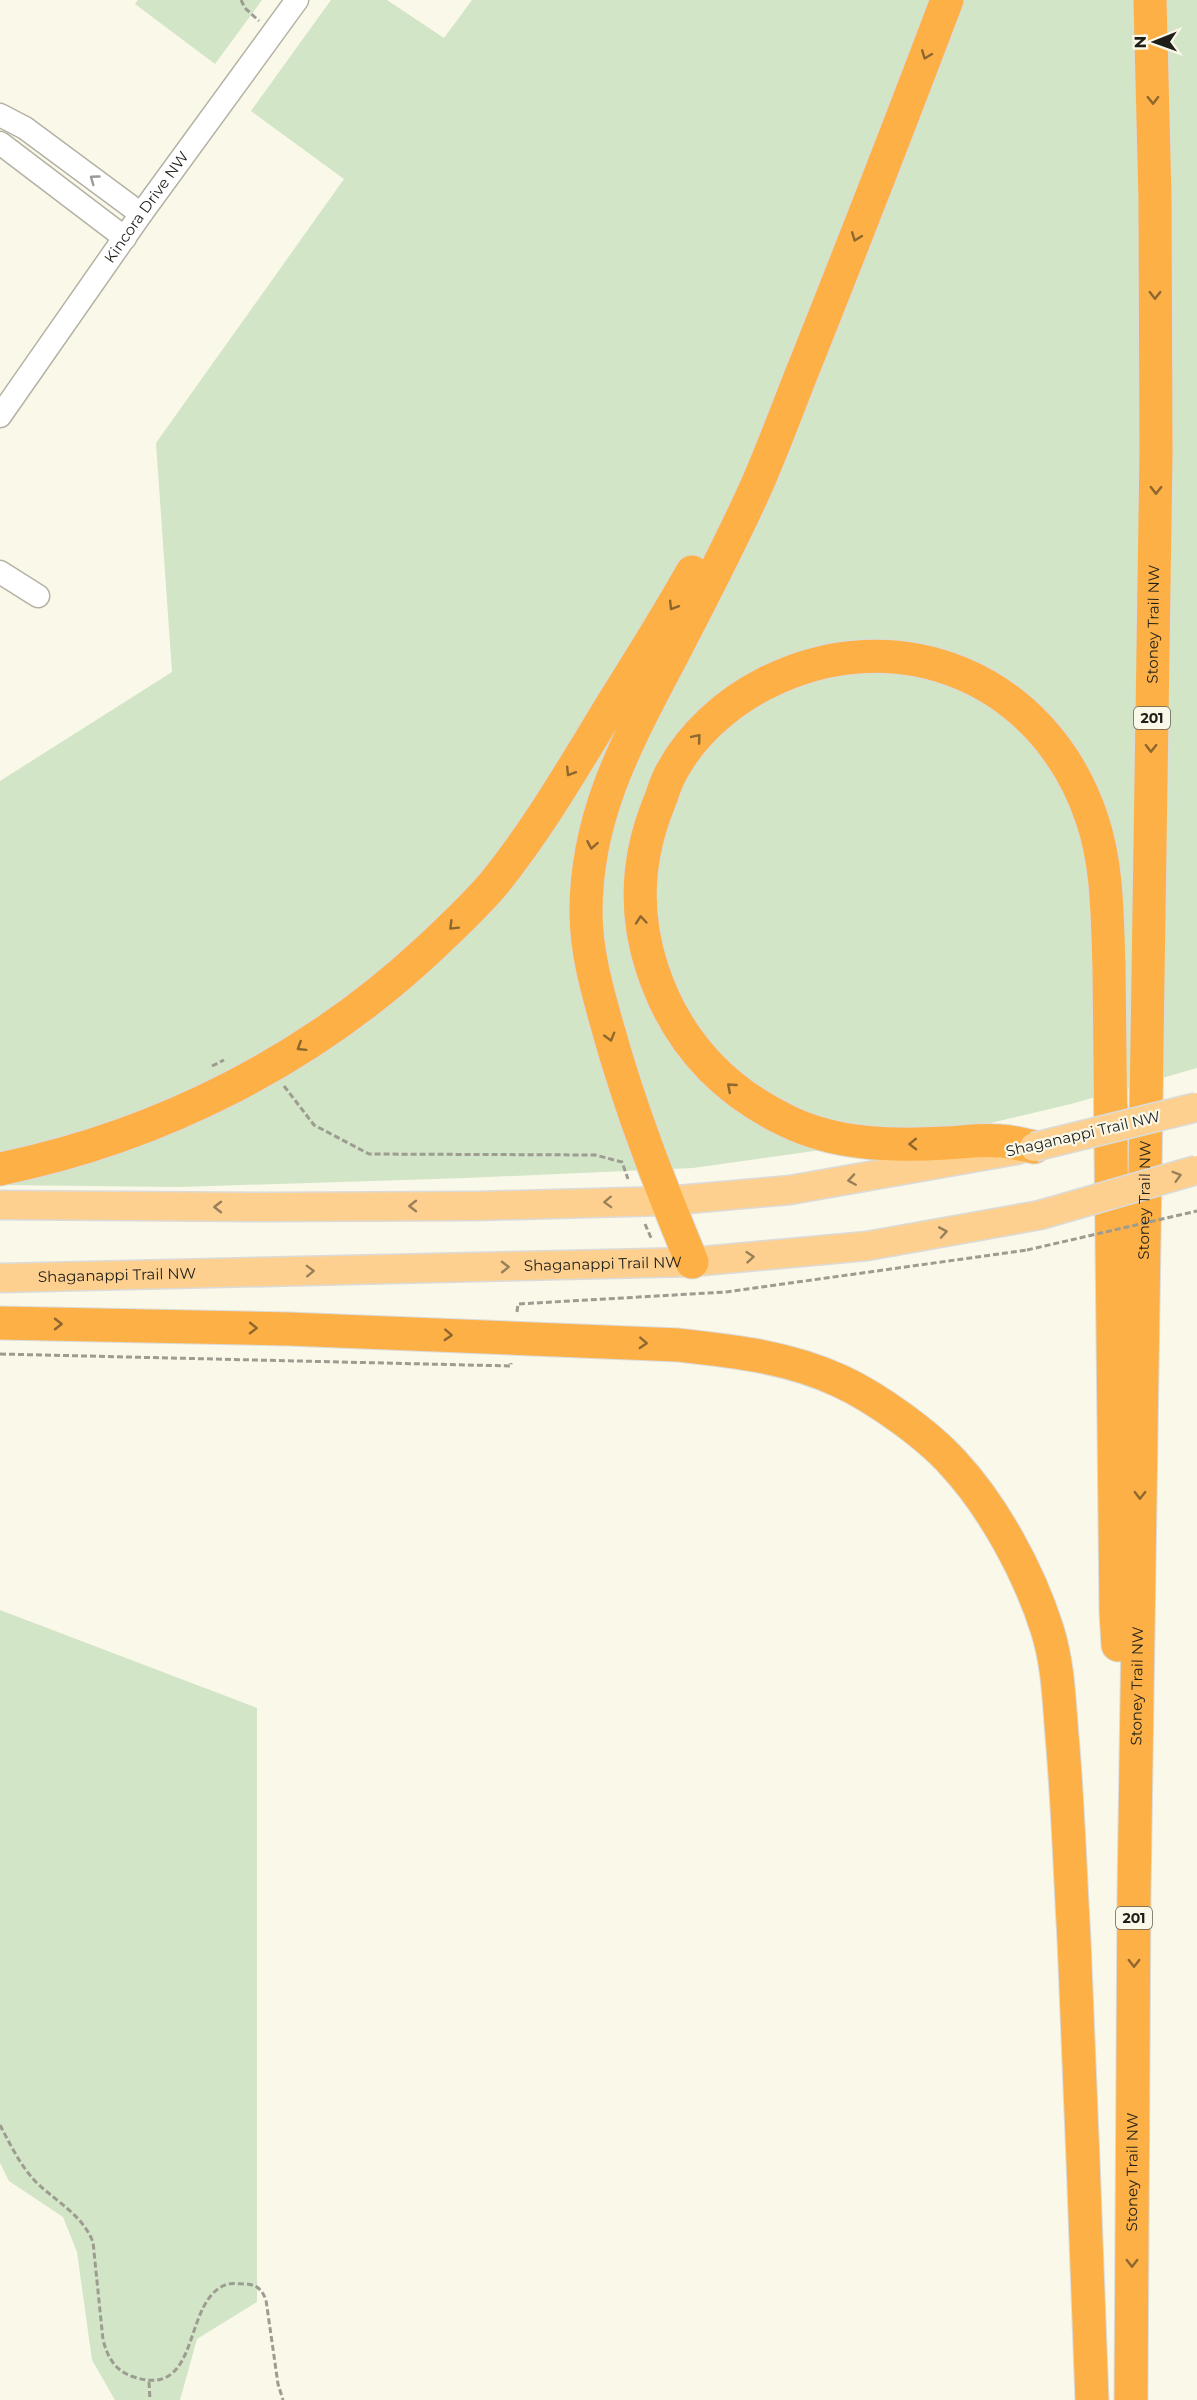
<svg xmlns="http://www.w3.org/2000/svg" width="1197" height="2400" font-family="Montserrat,sans-serif">
	<style>
		.green { fill: #d2e5c7 }
		.lines { fill: none; stroke-linecap: round; stroke-linejoin: round }
		.minor-casing { stroke: #b4b2a4; stroke-width: 25 }
		.major-casing { stroke: #dbdbda; stroke-width: 31 }
		.highway-casing { stroke: #dbdbda; stroke-width: 35 }
		.path { stroke: #9d9c91; stroke-width: 3; stroke-dasharray: 6 3; stroke-linecap: butt }
		.minor { stroke: #fff; stroke-width: 22 }
		.major { stroke: #fdd08f; stroke-width: 28 }
		.highway { stroke: #fcb045; stroke-width: 33 }
		.major-bridge-casing { stroke: #dbdbda; stroke-width: 31; stroke-linecap: butt }
		.path-bridge { stroke: #9d9c91; stroke-width: 3; stroke-dasharray: 6 3; stroke-linecap: butt }
		.major-bridge { stroke: #fdd08f; stroke-width: 28 }
		.oneway { stroke: #8e672f }
		.oneway2 { stroke: #9a9a98 }
		.oneway3 { stroke: #99805a }
		.labels { text-anchor: middle; stroke-width: 4.5; stroke-linejoin: round; paint-order: stroke }
		.shield { fill: #faf8e9; stroke: #615f57; stroke-width: 1.5 }
		.shield-label { font-size: 14px; font-weight: bold; fill: #1f1e19 }
		.street-label { font-size: 15px; fill: #1f1e19; stroke: #faf8e9 }
	</style>
	<rect width="100%" height="100%" fill="#faf8e9"/>
	<path class="green" d="M 138,0 L 262,0 L 215,64 L 135,4 Z
		M 331,0 L 387,0 L 444,38 L 472,0 L 1197,0 L 1197,1068 L 1071,1104 L 957,1131 L 693,1168 L 466,1178 L 179,1187 L 0,1185 L 0,781 L 172,672 L 156,443 L 344,179 L 251,111 Z
		M 0,1610 L 257,1708 L 257,2302 L 197,2339 L 180,2400 L 115,2400 L 92,2360 L 77,2252 L 63,2217 L 9,2181 L 0,2163 Z"/>
	<g class="lines">
		<g class="minor-casing">
			<g id="minor">
				<path d="M 0,115 L 25,128 L 141,214"/>
				<path d="M 0,143 L 125,238"/>
				<path id="s1" d="M 0,416 L 141,214 L 297,0"/>
				<path d="M 0,572 L 38,596"/>
			</g>
		</g>
		<g class="major-casing">
			<g id="major">
				<path d="M 0,1205 L 260,1207 L 476,1206 L 666,1201 L 790,1190 L 1017,1150"/>
				<path id="s2" d="M 0,1278 L 692,1262 L 867,1246 L 1040,1215"/>
			</g>
		</g>
		<g class="highway-casing">
			<g id="highway">
				<path d="M 1034,1147 C 1023,1145 1011,1141 1000,1141 C 983,1139 964,1142 946,1143 C 893,1146 836,1145 787,1121 C 720,1089 675,1039 652,968 C 634,913 637,857 659,803 C 663,793 666,781 672,771 C 692,734 727,703 764,684 C 896,616 1045,677 1092,819 C 1108,866 1107,917 1109,966 L 1116,1612 L 1118,1645"/>
				<path d="M 0,1169 C 161,1136 312,1059 431,947 C 453,926 476,905 495,882 C 536,831 569,775 603,719 C 633,670 664,622 692,572"/>
				<path d="M 692,1262 C 661,1187 631,1111 609,1032 C 598,993 586,953 586,912 C 586,815 627,742 671,658 C 700,602 730,545 756,487 C 775,444 791,399 809,355 C 856,237 902,119 947,0"/>
				<path d="M 0,1323 L 289,1329 L 678,1345 C 733,1351 789,1357 840,1381 C 875,1397 927,1434 953,1463 C 993,1506 1029,1572 1047,1629 C 1058,1663 1059,1700 1062,1736 C 1068,1804 1070,1872 1074,1940 C 1081,2093 1086,2247 1092,2400"/>
				<path id="s3" d="M 1131,2400 L 1134,1893 L 1156,454 L 1155,198 L 1150,0"/>
			</g>
		</g>
		<path class="path" d="M 241,0 L 245,8 L 259,21
			M 212,1066 L 224,1060
			M 284,1086 L 314,1125 L 369,1154 L 595,1155 L 622,1162 L 628,1179
			M 645,1224 L 652,1240
			M 517,1312 L 518,1304 L 726,1292 L 1027,1250
			M 0,1354 L 511,1366 L 511,1363
			M 0,2125 C 10,2144 20,2165 35,2181 C 56,2202 81,2213 93,2242 L 103,2340 C 108,2358 115,2371 134,2377 C 203,2400 181,2298 228,2284 C 233,2283 240,2284 246,2284 C 258,2285 262,2290 266,2300 L 278,2384 L 283,2400
			M 149,2382 L 150,2400"/>
		<use href="#minor" class="minor"/>
		<use href="#major" class="major"/>
		<use href="#highway" class="highway"/>
		<g class="major-bridge-casing">
			<path id="major-bridge" d="M 1034,1147 L 1197,1107
				M 1040,1215 L 1197,1170"/>
		</g>
		<path class="path-bridge" d="M 1027,1250 L 1197,1211"/>
		<use href="#major-bridge" class="major-bridge"/>
	</g>
	<defs><path id="oneway-chevron" d="M-2-3.5L2.5 0L-2 3.5" fill="none" stroke-width="1.6" stroke-linecap="round" stroke-linejoin="round" transform="scale(1.5)"/></defs>
	<g class="oneway">
		<use href="#oneway-chevron" transform="translate(926 55) rotate(111)"/>
		<use href="#oneway-chevron" transform="translate(1153 100) rotate(89)"/>
		<use href="#oneway-chevron" transform="translate(856 237) rotate(111)"/>
		<use href="#oneway-chevron" transform="translate(1155 295) rotate(90)"/>
		<use href="#oneway-chevron" transform="translate(1156 490) rotate(91)"/>
		<use href="#oneway-chevron" transform="translate(673 606) rotate(122)"/>
		<use href="#oneway-chevron" transform="translate(697 738) rotate(-50)"/>
		<use href="#oneway-chevron" transform="translate(1151 748) rotate(91)"/>
		<use href="#oneway-chevron" transform="translate(570 772) rotate(122)"/>
		<use href="#oneway-chevron" transform="translate(592 845) rotate(100)"/>
		<use href="#oneway-chevron" transform="translate(641 920) rotate(-95)"/>
		<use href="#oneway-chevron" transform="translate(453 926) rotate(135)"/>
		<use href="#oneway-chevron" transform="translate(610 1037) rotate(74)"/>
		<use href="#oneway-chevron" transform="translate(301 1047) rotate(148)"/>
		<use href="#oneway-chevron" transform="translate(731 1087) rotate(-139)"/>
		<use href="#oneway-chevron" transform="translate(913 1144) rotate(179)"/>
		<use href="#oneway-chevron" transform="translate(58 1324)"/>
		<use href="#oneway-chevron" transform="translate(253 1328) rotate(1)"/>
		<use href="#oneway-chevron" transform="translate(448 1335) rotate(3)"/>
		<use href="#oneway-chevron" transform="translate(643 1343) rotate(3)"/>
		<use href="#oneway-chevron" transform="translate(1140 1495) rotate(91)"/>
		<use href="#oneway-chevron" transform="translate(1134 1963) rotate(90)"/>
		<use href="#oneway-chevron" transform="translate(1132 2263) rotate(90)"/>
	</g>
	<use class="oneway2" href="#oneway-chevron" transform="translate(94 179) rotate(-144)"/>
	<g class="oneway3">
		<use href="#oneway-chevron" transform="translate(1177 1176) rotate(-16)"/>
		<use href="#oneway-chevron" transform="translate(852 1180) rotate(171)"/>
		<use href="#oneway-chevron" transform="translate(608 1202) rotate(178)"/>
		<use href="#oneway-chevron" transform="translate(413 1206) rotate(180)"/>
		<use href="#oneway-chevron" transform="translate(218 1207) rotate(-180)"/>
		<use href="#oneway-chevron" transform="translate(943 1232) rotate(-10)"/>
		<use href="#oneway-chevron" transform="translate(750 1257) rotate(-5)"/>
		<use href="#oneway-chevron" transform="translate(505 1267) rotate(-1)"/>
		<use href="#oneway-chevron" transform="translate(310 1271) rotate(-2)"/>
	</g>
	<g class="labels">
		<g class="shield">
			<rect x="1134" y="707" width="36" height="22" rx="4.5"/>
			<rect x="1116" y="1907" width="36" height="22" rx="4.5"/>
		</g>
		<g class="shield-label">
			<text x="1152" y="723">201</text>
			<text x="1134" y="1923">201</text>
		</g>
		<g class="street-label">
			<text dy="5" stroke="none"><textPath href="#s1" startOffset="255">Kincora Drive NW</textPath></text>
			<text dy="5" stroke="none"><textPath href="#s3" startOffset="1776">Stoney Trail NW</textPath></text>
			<text transform="translate(1083 1134) rotate(-13)" y="5">Shaganappi Trail NW</text>
			<text dy="5" stroke="none"><textPath href="#s3" startOffset="1200">Stoney Trail NW</textPath></text>
			<text dy="5" stroke="none"><textPath href="#s2" startOffset="603">Shaganappi Trail NW</textPath></text>
			<text dy="5" stroke="none"><textPath href="#s2" startOffset="117">Shaganappi Trail NW</textPath></text>
			<text dy="5" stroke="none"><textPath href="#s3" startOffset="714">Stoney Trail NW</textPath></text>
			<text dy="5" stroke="none"><textPath href="#s3" startOffset="228">Stoney Trail NW</textPath></text>
		</g>
	</g>
	<g transform="translate(1155 42) rotate(269)" stroke="#faf8e9" stroke-width="4.5" paint-order="stroke">
	<path d="M0-4.5L10 22L0 15L-10 22Z" fill="#1f1e19"/>
	<text y="-9" font-size="16" font-weight="bold" text-anchor="middle" fill="#1f1e19">N</text>
	</g>
</svg>
